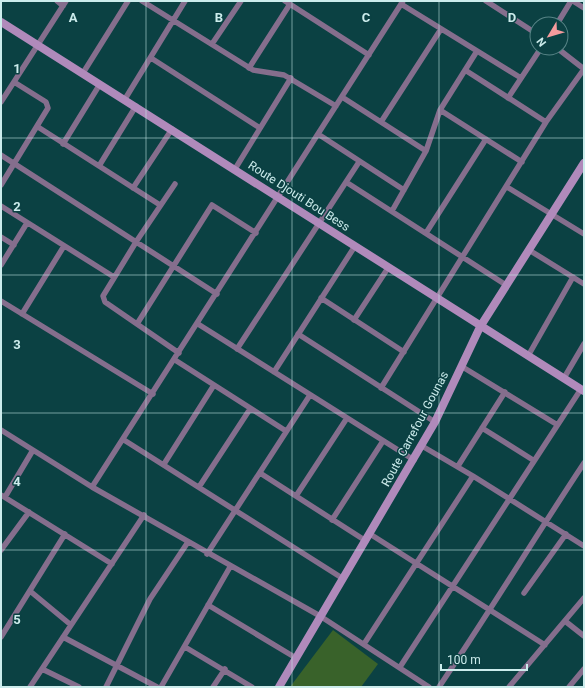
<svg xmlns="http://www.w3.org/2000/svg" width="585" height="688" font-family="Roboto,sans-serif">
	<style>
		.green { fill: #39622a }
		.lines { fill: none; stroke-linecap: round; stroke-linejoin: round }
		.minor { stroke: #856e8d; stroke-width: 5.5 }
		.secondary { stroke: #b08abb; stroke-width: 8 }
		.grid { fill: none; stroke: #ccecec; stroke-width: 1; stroke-opacity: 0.55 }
		.labels { text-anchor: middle; stroke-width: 3; stroke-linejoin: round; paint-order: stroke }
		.street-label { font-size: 12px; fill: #ccecec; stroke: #0b4143 }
		.grid-label { font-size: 13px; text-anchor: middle; font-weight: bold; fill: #ccecec; stroke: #0b4143; stroke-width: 3; stroke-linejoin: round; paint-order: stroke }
	</style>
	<rect width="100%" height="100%" fill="#0b4143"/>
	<path class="green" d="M 333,630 L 378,664 L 361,687 L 290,687 Z"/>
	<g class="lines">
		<path class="minor" d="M 57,1 L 63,6
			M 142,1 L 253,70 L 284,75 L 336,106
			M 285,1 L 369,55
			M 486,1 L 537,34
			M 573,1 L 584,8
			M 401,4 L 521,78
			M 557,24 L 571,1
			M 212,44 L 241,1
			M 557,48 L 584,69
			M 151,58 L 260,128
			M 249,68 L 290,4
			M 465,70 L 546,122
			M 83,73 L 128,1
			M 342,97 L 426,151
			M 508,98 L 541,48
			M 125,99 L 185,1
			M 1,102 L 66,1
			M 440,110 L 522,162
			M 381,122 L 441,29
			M 38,127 L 160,205
			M 318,134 L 404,190
			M 63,144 L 100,84
			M 1,155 L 217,294
			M 99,166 L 136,106
			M 235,169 L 291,78
			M 346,182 L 506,285
			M 175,184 L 136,242 L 103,296 L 105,302 L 179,353
			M 1,185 L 48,108 L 46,102 L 14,82
			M 507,187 L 584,234
			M 133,188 L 172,129
			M 1,206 L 114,277
			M 392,211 L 426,151 L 440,110 L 477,51
			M 426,233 L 486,139
			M 1,237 L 14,245
			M 529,250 L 584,284
			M 1,265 L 27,223
			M 321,298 L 404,352
			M 1,301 L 153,394
			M 22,314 L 64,246
			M 354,320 L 388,268
			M 137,324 L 212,205 L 256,233
			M 198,324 L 414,460
			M 298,334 L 435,422
			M 237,349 L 359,162
			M 528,356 L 573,277
			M 175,360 L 286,431
			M 461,366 L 556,424
			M 274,372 L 355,246
			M 564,378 L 584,344
			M 381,388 L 546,122 L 584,69
			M 482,428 L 533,460
			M 1,430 L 92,487 L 320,616 L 429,687
			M 124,440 L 342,578
			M 422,446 L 473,476 L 584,546
			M 164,464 L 214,385
			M 458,466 L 505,392
			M 260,473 L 366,541
			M 92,487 L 403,1
			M 199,487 L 250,409
			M 1,495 L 112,564
			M 296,496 L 347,418
			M 5,497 L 33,450
			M 332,520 L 383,441
			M 370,534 L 545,645
			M 1,550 L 29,512
			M 207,554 L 310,395
			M 30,591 L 71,625
			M 524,593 L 566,534
			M 208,605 L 296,658
			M 565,621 L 584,636
			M 1,637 L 65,534
			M 63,637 L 157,687
			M 364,644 L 473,476
			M 185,647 L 252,687
			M 400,667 L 581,389
			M 42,669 L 79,687
			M 30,687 L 144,515
			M 106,687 L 150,599 L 188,542
			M 161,687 L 230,567
			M 213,687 L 225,669
			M 439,687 C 489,613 535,537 584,463
			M 509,687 L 584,598
			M 569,687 L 584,669"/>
		<path class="secondary" d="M 1,22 L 584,391
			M 279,687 L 435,422 L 480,327 L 584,163"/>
	</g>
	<path class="grid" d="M 146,1 L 146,687M 292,1 L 292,687M 439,1 L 439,687M 1,138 L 584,138M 1,275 L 584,275M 1,413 L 584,413M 1,550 L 584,550"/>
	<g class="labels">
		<g class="street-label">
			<text transform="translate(299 196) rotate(33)" y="4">Route Djouti Bou Bess</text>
			<text transform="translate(415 429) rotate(-62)" y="4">Route Carrefour Gounas</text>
		</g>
	</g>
	<g class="grid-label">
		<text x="73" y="22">A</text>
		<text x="219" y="22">B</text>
		<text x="366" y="22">C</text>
		<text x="512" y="22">D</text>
		<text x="17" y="73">1</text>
		<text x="17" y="211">2</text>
		<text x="17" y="349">3</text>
		<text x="17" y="486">4</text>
		<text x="17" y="624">5</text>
	</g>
	<rect width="585" height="688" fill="none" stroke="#ccecec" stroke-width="4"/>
	<g transform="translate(549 36) rotate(232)"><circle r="19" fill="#0b4143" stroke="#588587"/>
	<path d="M0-3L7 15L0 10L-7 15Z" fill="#f59b9d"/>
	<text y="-6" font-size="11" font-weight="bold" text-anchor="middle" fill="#ccecec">N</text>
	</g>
	<path d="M441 664v6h86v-6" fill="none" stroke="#ccecec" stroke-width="2"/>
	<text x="447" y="664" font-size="12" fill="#ccecec" stroke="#0b4143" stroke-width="3" paint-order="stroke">100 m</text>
</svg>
